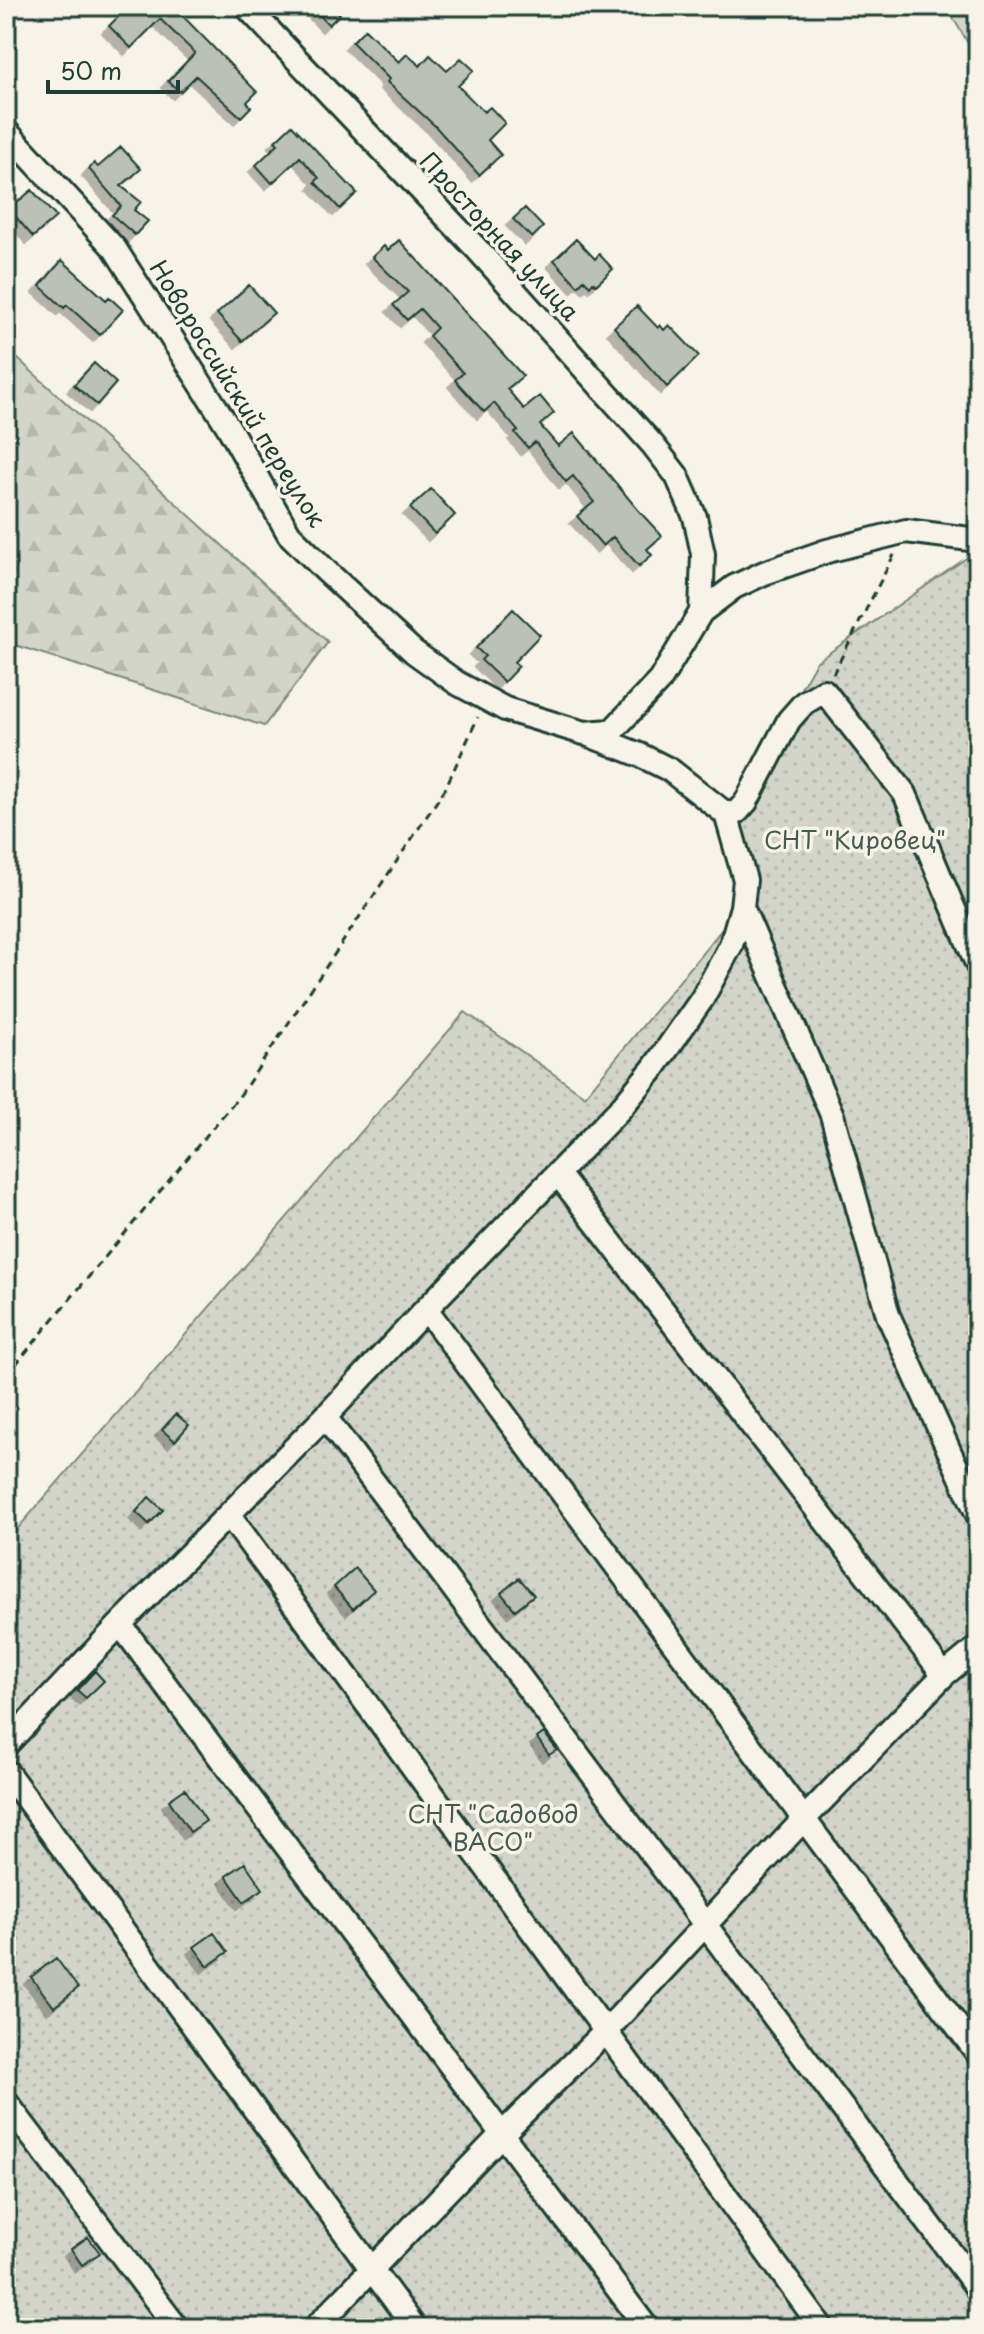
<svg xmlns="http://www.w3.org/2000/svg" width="984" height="2334" font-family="'Playpen Sans',sans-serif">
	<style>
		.forest { fill: url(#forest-firs); stroke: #79897f; stroke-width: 2 }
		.wetland { fill: url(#wetland-marsh); stroke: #79897f; stroke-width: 2 }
		.garden { fill: url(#garden-dots); stroke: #79897f; stroke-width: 2 }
		.building { fill: #bbc1b6; stroke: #1f3d34; stroke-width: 2; filter: url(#shadow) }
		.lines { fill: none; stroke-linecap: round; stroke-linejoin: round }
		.minor-casing { stroke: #1f3d34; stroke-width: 28 }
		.path { stroke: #1f3d34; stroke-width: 3; stroke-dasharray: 8 6; stroke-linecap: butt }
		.minor { stroke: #f7f3e8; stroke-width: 22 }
		.labels { text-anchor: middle; stroke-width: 7; stroke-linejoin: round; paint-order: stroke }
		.street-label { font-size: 24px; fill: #1f3d34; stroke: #f7f3e8 }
		.park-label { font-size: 24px; fill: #435b52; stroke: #f7f3e8 }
	</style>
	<defs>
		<pattern id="forest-firs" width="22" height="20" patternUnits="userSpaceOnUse" patternTransform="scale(2)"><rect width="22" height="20" fill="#d3d5ca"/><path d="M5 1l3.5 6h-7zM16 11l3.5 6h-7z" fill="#b5b8ae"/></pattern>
		<pattern id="wetland-marsh" width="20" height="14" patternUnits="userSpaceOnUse" patternTransform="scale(2)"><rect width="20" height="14" fill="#d3d5ca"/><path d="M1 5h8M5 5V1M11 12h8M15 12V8" fill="none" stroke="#b5b8ae"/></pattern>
		<pattern id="garden-dots" width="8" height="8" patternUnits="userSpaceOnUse" patternTransform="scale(2)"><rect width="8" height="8" fill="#d3d5ca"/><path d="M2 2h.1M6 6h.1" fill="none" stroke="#b5b8ae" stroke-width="1.8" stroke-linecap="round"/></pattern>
		<filter id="shadow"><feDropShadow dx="-7" dy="7" stdDeviation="0" flood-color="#0004"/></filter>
	</defs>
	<rect width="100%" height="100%" fill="#f7f3e8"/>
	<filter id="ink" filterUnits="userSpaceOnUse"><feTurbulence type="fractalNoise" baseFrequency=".0125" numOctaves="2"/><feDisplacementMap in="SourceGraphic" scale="16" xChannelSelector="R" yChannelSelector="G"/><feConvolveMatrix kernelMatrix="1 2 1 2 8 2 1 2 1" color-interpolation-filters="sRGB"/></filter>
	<g filter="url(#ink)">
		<path class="forest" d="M 6,348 L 328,642 L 264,726 L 6,642 Z"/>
		<path class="wetland" d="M 946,6 L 978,6 L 978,60 Z"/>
		<path class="garden" d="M 978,550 L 978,1489 L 897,1306 L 842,1109 L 719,834 L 816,662 Z
			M 737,911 L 826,1117 L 881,1316 L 978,1530 L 978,2328 L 6,2328 L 6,1542 L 465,1012 L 585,1096 Z"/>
		<path class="building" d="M 129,6 L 173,6 L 257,92 L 247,102 L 251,107 L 241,117 L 196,76 L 180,92 L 168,81 L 195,53 L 160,19 L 131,48 L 109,26 Z
			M 311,6 L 333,6 L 340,14 L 329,25 Z
			M 365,29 L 399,62 L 407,54 L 420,66 L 430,55 L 447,71 L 461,58 L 474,70 L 458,86 L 484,112 L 490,107 L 505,123 L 488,140 L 501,155 L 479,175 L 435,126 L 387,82 L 389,79 L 352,42 Z
			M 292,125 L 357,193 L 340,209 L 315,182 L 319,178 L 300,157 L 272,183 L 256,165 L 278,144 L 275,141 Z
			M 121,147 L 141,169 L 121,186 L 141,202 L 134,210 L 148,221 L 135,235 L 112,215 L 121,206 L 89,169 L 94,163 L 98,167 Z
			M 32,190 L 56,217 L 33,237 L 9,209 Z
			M 525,208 L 543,227 L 532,238 L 513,219 Z
			M 576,239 L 595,259 L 599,254 L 613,269 L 596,285 L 593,282 L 590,286 L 584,280 L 578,286 L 554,260 Z
			M 399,240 L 523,376 L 507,389 L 524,409 L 540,396 L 554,413 L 540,425 L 558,446 L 574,433 L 639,511 L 662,536 L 647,549 L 652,555 L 639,566 L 613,537 L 603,546 L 577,516 L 594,502 L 573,476 L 566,482 L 535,442 L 528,448 L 515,433 L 518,431 L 494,403 L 484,412 L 455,380 L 463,373 L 429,336 L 437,328 L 420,309 L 407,320 L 393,305 L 408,292 L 372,257 L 384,246 L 388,250 Z
			M 62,260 L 106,300 L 109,297 L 123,310 L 100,335 L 67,305 L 64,308 L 40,286 Z
			M 249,285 L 274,313 L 242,341 L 217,314 Z
			M 637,306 L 658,328 L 660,325 L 664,330 L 669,325 L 699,356 L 667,387 L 614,327 Z
			M 94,363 L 116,383 L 97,405 L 74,385 Z
			M 431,489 L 455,515 L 435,534 L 410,508 Z
			M 513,609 L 540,635 L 514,662 L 519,666 L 504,682 L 481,660 L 485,656 L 476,648 Z
			M 176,1414 L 189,1425 L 175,1441 L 162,1430 Z
			M 149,1497 L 163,1510 L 149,1524 L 136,1512 Z
			M 355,1568 L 374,1590 L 353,1609 L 334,1587 Z
			M 519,1578 L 534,1595 L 515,1610 L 501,1593 Z
			M 95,1671 L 104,1681 L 86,1698 L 77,1690 Z
			M 544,1733 L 557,1750 L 549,1755 L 537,1738 Z
			M 185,1789 L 206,1821 L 190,1832 L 169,1800 Z
			M 245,1863 L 263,1889 L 244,1902 L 226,1876 Z
			M 214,1933 L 228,1952 L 208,1966 L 194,1947 Z
			M 56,1958 L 78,1988 L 54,2007 L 31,1977 Z
			M 88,2237 L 100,2253 L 82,2265 L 71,2249 Z"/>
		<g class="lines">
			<g class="minor-casing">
				<path id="minor" d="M 6,131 L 115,249 L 229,428 L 289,534 L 326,571 L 414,652 L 457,683 L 505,709 L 584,733 L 612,731 L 660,680 L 701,612 L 703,554 L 695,517 L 677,476 L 653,445 L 476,248 L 246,6
					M 701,612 L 734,587 L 764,573 L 827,551 L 906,531 L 978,540
					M 726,814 L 737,812 L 746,802 L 789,720 L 804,703 L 824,691 L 905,794 L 978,966
					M 742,907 L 832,1115 L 888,1315 L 978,1515
					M 558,1174 L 944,1675
					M 426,1309 L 978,2054
					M 325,1417 L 978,2289
					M 229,1515 L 822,2328
					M 120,1624 L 647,2328
					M 6,1745 L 120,1624 L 325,1417 L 426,1309 L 619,1110 L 653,1069 L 702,999 L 731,945 L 742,907 L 745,880 L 726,814 L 670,770 L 640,755 L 589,735
					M 6,1771 L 415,2328
					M 6,2102 L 177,2328
					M 315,2328 L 502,2134 L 605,2032 L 804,1819 L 944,1675 L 978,1647"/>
			</g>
			<path class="path" d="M 833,674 L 895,553
				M 6,1376 L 241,1094 L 445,789 L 478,717"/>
			<use href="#minor" class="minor"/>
		</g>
	</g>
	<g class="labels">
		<g class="street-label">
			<text transform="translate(499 237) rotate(47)" y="8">Просторная улица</text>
			<text transform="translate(237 394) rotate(58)" y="8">Новороссийский переулок</text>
		</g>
		<g class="park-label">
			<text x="855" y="849">СНТ "Кировец"</text>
			<text x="493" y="1823">СНТ "Садовод<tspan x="493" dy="28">ВАСО"</tspan></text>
		</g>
	</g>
	<rect width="984" height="2334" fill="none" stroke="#f7f3e8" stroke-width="32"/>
	<rect x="16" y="16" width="952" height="2302" fill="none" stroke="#1f3d34" stroke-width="3" filter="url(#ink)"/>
	<path d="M48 80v12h130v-12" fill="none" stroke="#1f3d34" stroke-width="4"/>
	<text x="60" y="80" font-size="24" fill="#1f3d34" stroke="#f7f3e8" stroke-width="6" paint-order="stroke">50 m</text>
</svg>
